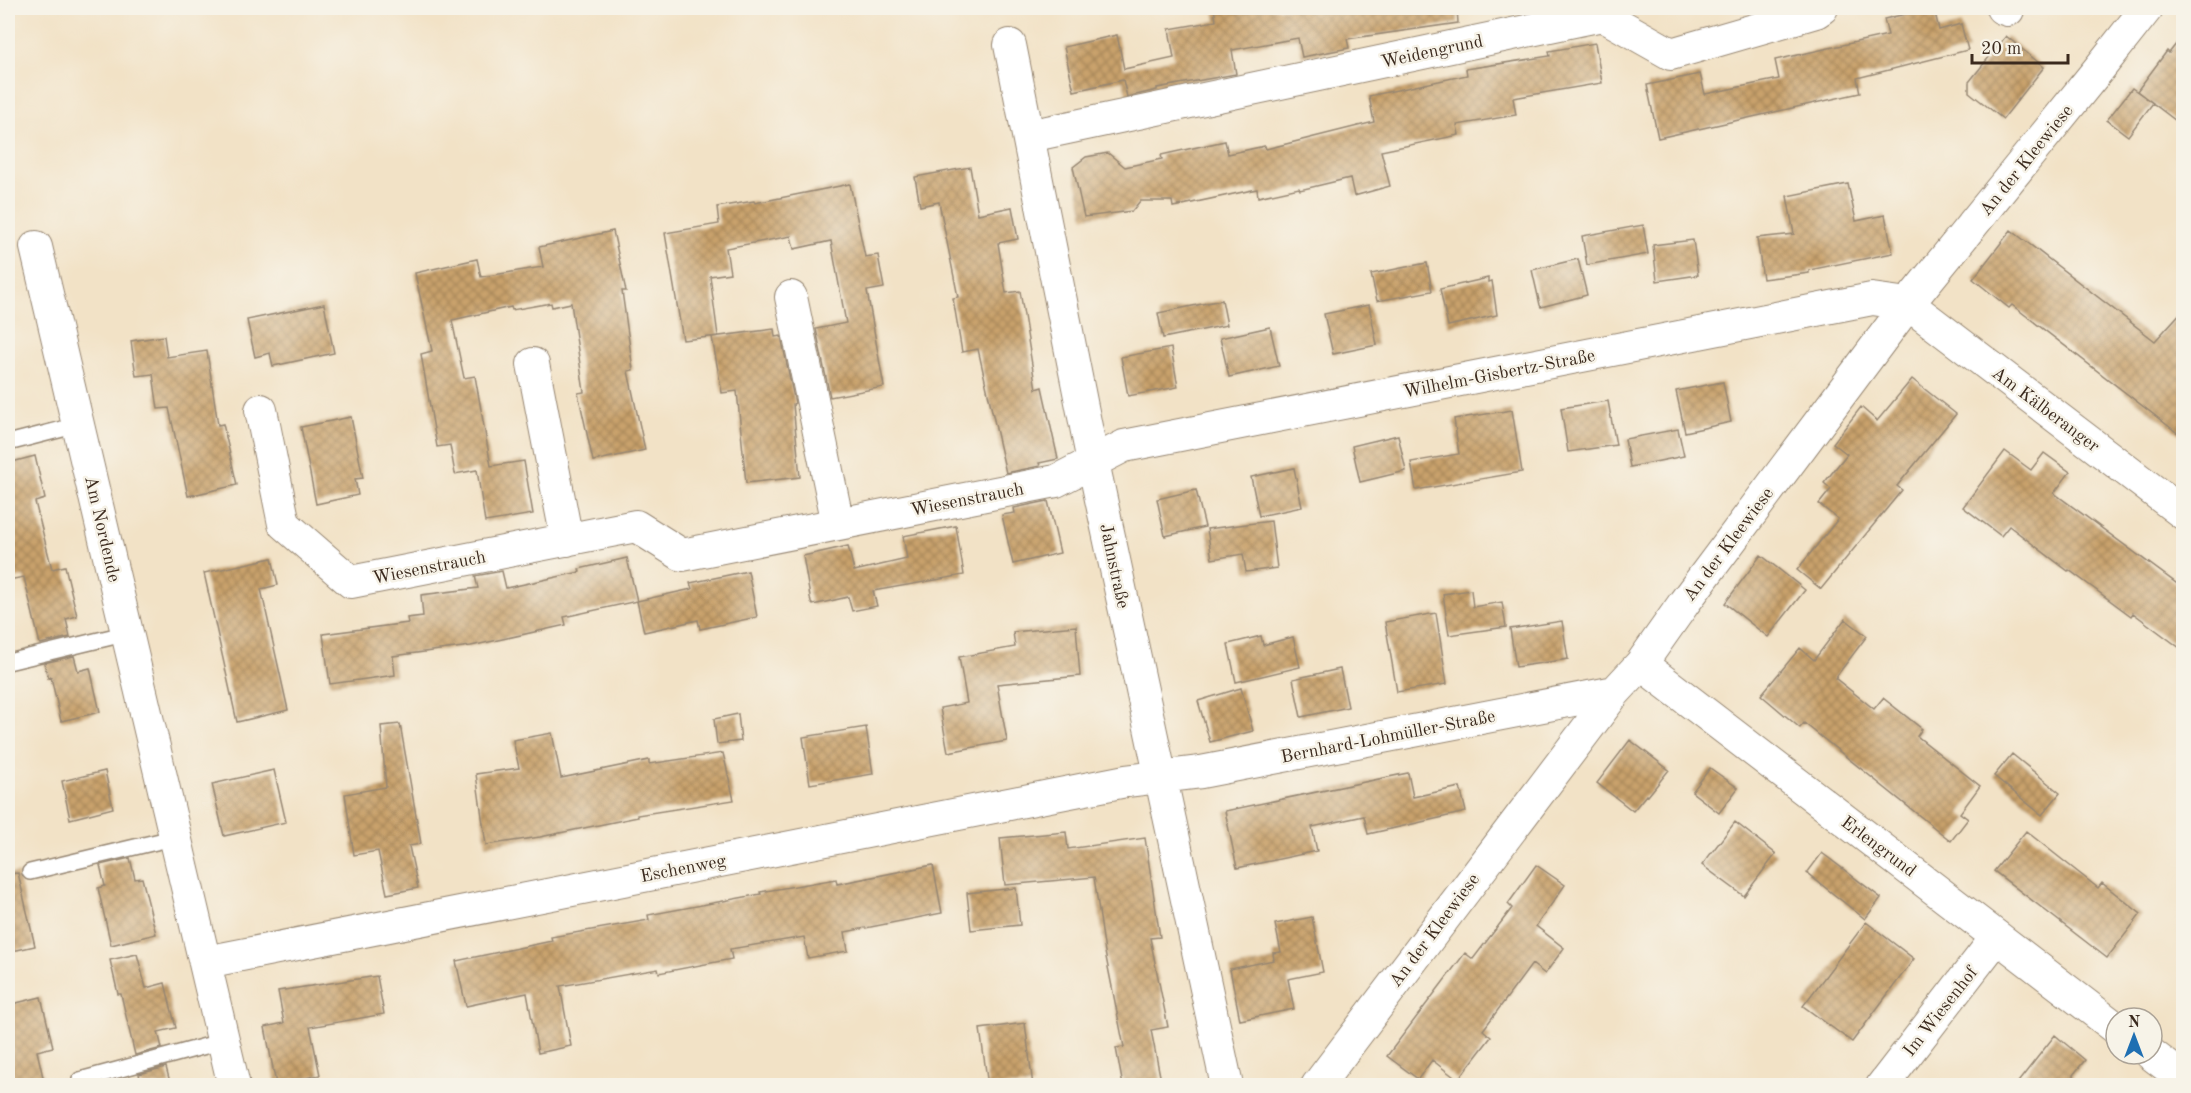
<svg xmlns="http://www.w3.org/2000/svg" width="2191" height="1093" font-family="'Old Standard TT',serif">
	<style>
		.building { fill: url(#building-cross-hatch) }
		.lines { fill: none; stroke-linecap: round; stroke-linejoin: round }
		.lane-casing { stroke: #968672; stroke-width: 18 }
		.street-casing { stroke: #968672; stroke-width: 34 }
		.lane { stroke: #fff; stroke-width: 15 }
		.street { stroke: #fff; stroke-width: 32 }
		.labels { text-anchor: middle; stroke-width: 5; stroke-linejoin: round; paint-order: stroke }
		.street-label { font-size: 18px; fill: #3b2a1e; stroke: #f7f3e8 }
	</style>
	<defs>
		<pattern id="building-cross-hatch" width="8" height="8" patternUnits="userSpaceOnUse" patternTransform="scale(1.5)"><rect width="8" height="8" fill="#c9a26c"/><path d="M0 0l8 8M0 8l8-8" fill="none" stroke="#a48458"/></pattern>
	</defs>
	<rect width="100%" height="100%" fill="#f7f3e8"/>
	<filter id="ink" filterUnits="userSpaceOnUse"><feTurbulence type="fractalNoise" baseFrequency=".0167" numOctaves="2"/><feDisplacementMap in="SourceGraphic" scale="12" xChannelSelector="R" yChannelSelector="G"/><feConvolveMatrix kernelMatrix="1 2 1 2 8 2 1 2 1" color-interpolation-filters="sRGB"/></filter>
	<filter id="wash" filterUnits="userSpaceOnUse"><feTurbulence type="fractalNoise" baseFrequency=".008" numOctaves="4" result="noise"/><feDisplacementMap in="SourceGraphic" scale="24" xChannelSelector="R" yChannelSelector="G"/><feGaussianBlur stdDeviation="1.35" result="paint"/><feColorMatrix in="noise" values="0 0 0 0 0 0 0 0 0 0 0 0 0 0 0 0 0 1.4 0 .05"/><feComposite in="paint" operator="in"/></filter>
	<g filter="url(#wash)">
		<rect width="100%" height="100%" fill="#f2e2c6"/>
		<g id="blocks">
			<path class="building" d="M 1214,8 L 1457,8 L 1458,23 L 1347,39 L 1349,48 L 1302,57 L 1298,38 L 1232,50 L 1236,74 L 1157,88 L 1157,90 L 1127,97 L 1123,80 L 1074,91 L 1064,47 L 1117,35 L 1124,69 L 1174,58 L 1169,29 L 1216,21 Z
				M 1931,8 L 1934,8 L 1939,30 L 1961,24 L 1968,50 L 1857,78 L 1860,93 L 1658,138 L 1647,85 L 1700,74 L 1705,94 L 1779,79 L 1775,60 L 1888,35 L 1884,19 Z
				M 2184,34 L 2184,127 L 2137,91 L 2167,51 L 2169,53 Z
				M 2006,36 L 2044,67 L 2003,119 L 1969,92 L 1969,82 Z
				M 1595,43 L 1602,83 L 1513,98 L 1516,115 L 1457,125 L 1459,135 L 1381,151 L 1390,186 L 1354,196 L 1350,178 L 1300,190 L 1299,188 L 1258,197 L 1257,189 L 1173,207 L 1172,201 L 1140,201 L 1132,211 L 1084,217 L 1073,167 L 1086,157 L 1108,153 L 1125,167 L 1162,159 L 1161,155 L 1225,141 L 1228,154 L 1265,146 L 1266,149 L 1374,122 L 1369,96 L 1467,75 L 1466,69 L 1550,56 L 1549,51 Z
				M 2132,88 L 2153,103 L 2128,136 L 2107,120 Z
				M 970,167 L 978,214 L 1012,207 L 1018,239 L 998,243 L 1006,293 L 1020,291 L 1036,389 L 1042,387 L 1058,459 L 1039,463 L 1040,466 L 1006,473 L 978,349 L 962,352 L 953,298 L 958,297 L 939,202 L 920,206 L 915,177 Z
				M 850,184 L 865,257 L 878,255 L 884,288 L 867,291 L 884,387 L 830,397 L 816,329 L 846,323 L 831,241 L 794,249 L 791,236 L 726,248 L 730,273 L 710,276 L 718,336 L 683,340 L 665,233 L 719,224 L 717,207 L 754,201 L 755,203 Z
				M 1848,184 L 1856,221 L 1885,215 L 1893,253 L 1809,270 L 1809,273 L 1763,279 L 1757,238 L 1794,234 L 1787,196 Z
				M 1643,225 L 1648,254 L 1587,265 L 1582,236 Z
				M 2011,230 L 2155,341 L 2184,309 L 2184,438 L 2012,305 L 2009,308 L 1973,279 Z
				M 613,231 L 626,291 L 622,291 L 633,370 L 628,371 L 645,450 L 593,461 L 578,393 L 584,392 L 571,303 L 552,307 L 551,303 L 512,310 L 511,307 L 452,320 L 464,378 L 475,376 L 491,466 L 524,461 L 533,514 L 485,522 L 477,470 L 455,474 L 450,445 L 437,447 L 421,354 L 432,351 L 415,273 L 477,259 L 481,277 L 543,267 L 539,247 Z
				M 1693,240 L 1698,275 L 1657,281 L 1653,245 Z
				M 1578,259 L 1587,295 L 1541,307 L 1540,305 L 1532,270 Z
				M 1427,263 L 1432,291 L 1377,301 L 1371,274 Z
				M 1488,278 L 1488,282 L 1492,281 L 1497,315 L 1448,326 L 1440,289 Z
				M 1222,300 L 1227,325 L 1163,338 L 1158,313 Z
				M 324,304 L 334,353 L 273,366 L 270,353 L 255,357 L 247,320 Z
				M 1369,305 L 1377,345 L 1333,354 L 1324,314 Z
				M 1270,327 L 1279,366 L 1229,377 L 1220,338 Z
				M 774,329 L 775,337 L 781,336 L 795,403 L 793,404 L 800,477 L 746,483 L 737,391 L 722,393 L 712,337 Z
				M 164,336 L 167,357 L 207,351 L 218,425 L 223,424 L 237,485 L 188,496 L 169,408 L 158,409 L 153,374 L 136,376 L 131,341 Z
				M 1171,348 L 1178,387 L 1128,396 L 1121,357 Z
				M 1912,379 L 1956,414 L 1897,486 L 1902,490 L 1821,589 L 1797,570 L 1838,519 L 1819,504 L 1831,489 L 1824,483 L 1847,454 L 1833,443 L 1861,407 L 1877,421 Z
				M 1723,382 L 1731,422 L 1685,432 L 1676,391 Z
				M 1608,401 L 1616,445 L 1568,452 L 1561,408 Z
				M 1512,410 L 1522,472 L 1416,490 L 1411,462 L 1459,454 L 1454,419 Z
				M 351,417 L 363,478 L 355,479 L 358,495 L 316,504 L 301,427 Z
				M 1678,429 L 1684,456 L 1630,467 L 1625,439 Z
				M 1398,435 L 1406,471 L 1360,482 L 1352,446 Z
				M 2005,451 L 2031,470 L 2044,453 L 2070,472 L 2054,493 L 2184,589 L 2184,651 L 2133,613 L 2131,616 L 2069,570 L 2068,571 L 2009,526 L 2001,536 L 1963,507 Z
				M 35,456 L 45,499 L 35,502 L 52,569 L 65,566 L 77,616 L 66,619 L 70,637 L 40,644 L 24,577 L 8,580 L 8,463 Z
				M 1294,468 L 1302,507 L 1259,516 L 1251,477 Z
				M 1196,490 L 1205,527 L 1165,536 L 1157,499 Z
				M 1048,501 L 1060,553 L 1013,564 L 1002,515 L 1015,513 L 1014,508 Z
				M 1271,521 L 1277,568 L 1246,572 L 1243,554 L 1212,559 L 1207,529 Z
				M 956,526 L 964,575 L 873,591 L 877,606 L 852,611 L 848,597 L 813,605 L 811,603 L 803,556 L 848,546 L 854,571 L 907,559 L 903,536 Z
				M 1761,555 L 1805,590 L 1768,637 L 1725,603 Z
				M 272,558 L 278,585 L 261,589 L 288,710 L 237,722 L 204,573 Z
				M 627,558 L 637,601 L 564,617 L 566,625 L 471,646 L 393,656 L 395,675 L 330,684 L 323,634 L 408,623 L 407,618 L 423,616 L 421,595 L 478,588 L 475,576 L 502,571 L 506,588 L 580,572 L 579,569 Z
				M 748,571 L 757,617 L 700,629 L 698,620 L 644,632 L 637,601 L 692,589 L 690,583 Z
				M 1471,590 L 1473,607 L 1502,602 L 1506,627 L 1449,635 L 1443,594 Z
				M 1436,613 L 1447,684 L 1397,692 L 1385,622 Z
				M 1845,619 L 1867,636 L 1835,678 L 1874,709 L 1883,698 L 1922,729 L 1917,736 L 1980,786 L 1960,813 L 1968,819 L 1951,841 L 1804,723 L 1800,728 L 1761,695 L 1800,648 L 1814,660 Z
				M 1562,621 L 1568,659 L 1516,667 L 1510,629 Z
				M 1076,626 L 1080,676 L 997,684 L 1007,741 L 948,752 L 940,708 L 967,703 L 959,657 L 1015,647 L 1013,632 Z
				M 1261,636 L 1263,645 L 1293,637 L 1300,667 L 1236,682 L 1228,644 Z
				M 74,656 L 78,671 L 90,668 L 100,712 L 61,721 L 51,677 L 48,678 L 44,663 Z
				M 1340,669 L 1348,707 L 1301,717 L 1293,679 Z
				M 1241,688 L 1253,731 L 1210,742 L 1198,701 Z
				M 738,714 L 741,741 L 717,744 L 714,719 Z
				M 400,724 L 421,844 L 409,846 L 418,888 L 387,894 L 378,851 L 354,855 L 345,794 L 386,787 L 381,726 Z
				M 866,727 L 873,774 L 810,784 L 803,737 Z
				M 552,733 L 561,778 L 649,760 L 649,764 L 723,753 L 734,800 L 637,815 L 638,817 L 540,837 L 486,845 L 476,774 L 519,768 L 513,740 Z
				M 1630,740 L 1669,770 L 1648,796 L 1646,795 L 1633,811 L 1597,783 Z
				M 2012,754 L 2060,793 L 2042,815 L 1994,776 Z
				M 1710,768 L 1738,788 L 1719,813 L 1692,792 Z
				M 274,770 L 286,822 L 224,836 L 212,784 Z
				M 105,771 L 113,808 L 70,819 L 62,781 Z
				M 1408,773 L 1413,797 L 1460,787 L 1466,812 L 1368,834 L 1364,816 L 1312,827 L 1317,851 L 1237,868 L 1225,811 Z
				M 1735,822 L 1776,854 L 1744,896 L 1702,865 Z
				M 2026,831 L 2098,888 L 2102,883 L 2141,914 L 2107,958 L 1994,871 Z
				M 1066,832 L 1068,849 L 1145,838 L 1160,937 L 1150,938 L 1168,1027 L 1151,1030 L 1162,1086 L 1123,1086 L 1116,1048 L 1124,1047 L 1105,952 L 1094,877 L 1005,885 L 1000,838 Z
				M 1822,853 L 1881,898 L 1865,919 L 1807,873 Z
				M 130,858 L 135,879 L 142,878 L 156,934 L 111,945 L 98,888 L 105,886 L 100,865 Z
				M 933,865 L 942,913 L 845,932 L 848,951 L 808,958 L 804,937 L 730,949 L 732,959 L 659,973 L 658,969 L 560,986 L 571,1046 L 538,1053 L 527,993 L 466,1006 L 456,961 L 552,941 L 551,937 L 649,920 L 648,915 L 761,894 L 760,892 L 836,879 L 837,884 Z
				M 1536,865 L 1565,885 L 1536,926 L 1564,948 L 1545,974 L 1532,964 L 1483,1030 L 1491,1037 L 1458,1080 L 1432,1060 L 1418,1079 L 1387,1056 L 1465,953 L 1473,959 L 1512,908 L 1508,904 Z
				M 18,873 L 35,946 L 8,952 L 8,874 Z
				M 1016,888 L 1020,925 L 971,930 L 967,893 Z
				M 1312,917 L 1323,972 L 1288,979 L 1294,1009 L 1240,1020 L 1230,969 L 1274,960 L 1273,953 L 1281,952 L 1275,924 Z
				M 1866,922 L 1914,959 L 1852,1042 L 1803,1006 Z
				M 137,954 L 146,988 L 165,983 L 176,1028 L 158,1032 L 162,1048 L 135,1055 L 121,994 L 118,994 L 110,960 Z
				M 377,976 L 384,1014 L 310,1027 L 320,1075 L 276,1084 L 265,1027 L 284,1023 L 278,991 Z
				M 41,997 L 53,1047 L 37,1051 L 45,1086 L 8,1086 L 8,1005 Z
				M 1025,1023 L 1033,1086 L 988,1086 L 980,1029 Z
				M 2055,1035 L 2085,1060 L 2073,1075 L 2075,1086 L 2015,1086 Z
				M 166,1067 L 171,1086 L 142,1086 L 139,1074 Z"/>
		</g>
	</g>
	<g filter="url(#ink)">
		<use href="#blocks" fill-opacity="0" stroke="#968672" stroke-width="1.5"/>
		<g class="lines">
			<g class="lane-casing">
				<path id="lane" d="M 8,443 L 78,425
					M 8,662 L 128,633
					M 30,872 L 177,837
					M 80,1080 L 224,1041"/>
			</g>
			<g class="street-casing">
				<path id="street" d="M 2002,8 L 2008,10
					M 1010,45 L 1093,462 L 1227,1086
					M 1029,136 L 1602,15 L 1671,54 L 1816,12 L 1822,8
					M 36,247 L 234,1086
					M 791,297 L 838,524
					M 533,364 L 567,540
					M 261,410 L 284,524 L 351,582 L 636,526 L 682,555 L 1056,481 L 1124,446 L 1872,299 L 1908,304 L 2184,514
					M 1641,664 L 2116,1028
					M 206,962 L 1126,781 L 1201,772 L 1615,692
					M 2151,1054 L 2184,1079
					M 1317,1086 L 1615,692 L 1641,664 L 1684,603 L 1908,304 L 2098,70 L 2147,8
					M 1882,1086 L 1997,937"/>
			</g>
			<use href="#lane" class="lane"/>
			<use href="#street" class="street"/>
		</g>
	</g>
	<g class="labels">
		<g class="street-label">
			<text transform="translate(1432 51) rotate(-12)" y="6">Weidengrund</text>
			<text transform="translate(2026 160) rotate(-51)" y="6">An der Kleewiese</text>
			<text transform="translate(1499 373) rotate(-11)" y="6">Wilhelm-Gisbertz-Straße</text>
			<text transform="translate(2046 409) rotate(37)" y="6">Am Kälberanger</text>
			<text transform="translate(967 499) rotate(-11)" y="6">Wiesenstrauch</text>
			<text transform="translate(103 529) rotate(77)" y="6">Am Nordende</text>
			<text transform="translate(1728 544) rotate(-53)" y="6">An der Kleewiese</text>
			<text transform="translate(1115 566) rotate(78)" y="6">Jahnstraße</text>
			<text transform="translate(429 567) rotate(-11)" y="6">Wiesenstrauch</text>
			<text transform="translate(1388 736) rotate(-11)" y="6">Bernhard-Lohmüller-Straße</text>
			<text transform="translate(1879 846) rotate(37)" y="6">Erlengrund</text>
			<text transform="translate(683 868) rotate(-11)" y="6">Eschenweg</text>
			<text transform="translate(1434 930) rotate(-53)" y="6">An der Kleewiese</text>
			<text transform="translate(1940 1011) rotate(-52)" y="6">Im Wiesenhof</text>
		</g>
	</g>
	<rect width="2191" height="1093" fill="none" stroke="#f7f3e8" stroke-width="30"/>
	<g transform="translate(2134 1036)"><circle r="28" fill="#f7f3e8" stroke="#aca397" stroke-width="1.5"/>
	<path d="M0-4.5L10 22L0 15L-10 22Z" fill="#1f6fb2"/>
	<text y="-9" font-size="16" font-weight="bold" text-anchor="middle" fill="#3b2a1e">N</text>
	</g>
	<path d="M1972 54v9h96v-9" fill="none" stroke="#3b2a1e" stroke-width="3"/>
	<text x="1981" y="54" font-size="18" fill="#3b2a1e" stroke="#f7f3e8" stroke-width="4.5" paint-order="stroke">20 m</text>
</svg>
